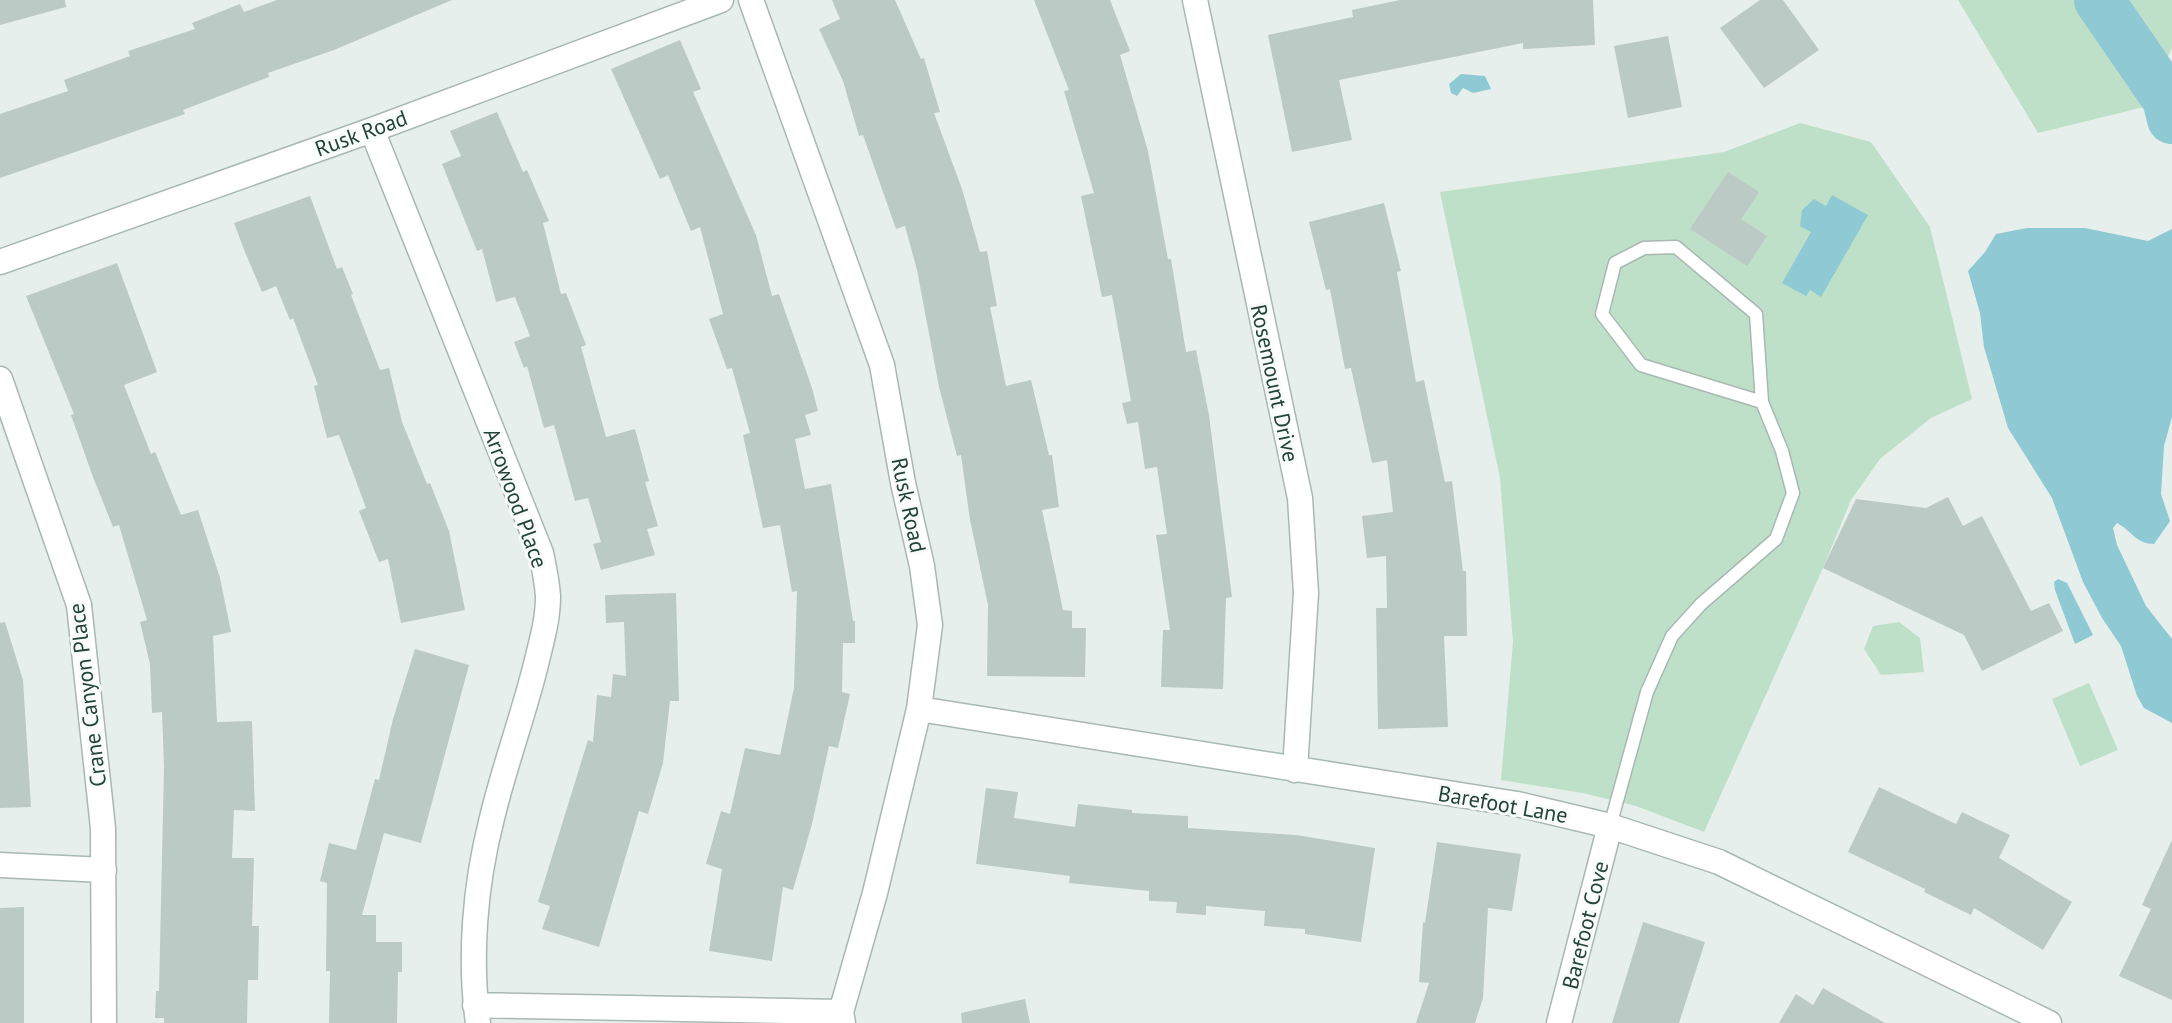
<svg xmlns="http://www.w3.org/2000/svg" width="2172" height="1023" font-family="'PT Sans',sans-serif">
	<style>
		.green { fill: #bfe0c8 }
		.water { fill: #8ec9d4 }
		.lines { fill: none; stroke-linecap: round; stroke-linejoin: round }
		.river { stroke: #8ec9d4; stroke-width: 50 }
		.building { fill: #bbcac4 }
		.lane-casing { stroke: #a8b8b2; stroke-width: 15 }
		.street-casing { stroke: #a8b8b2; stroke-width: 27 }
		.lane { stroke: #fff; stroke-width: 12 }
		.street { stroke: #fff; stroke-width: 24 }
		.labels { text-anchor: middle; stroke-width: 6; stroke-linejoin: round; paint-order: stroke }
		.street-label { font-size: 22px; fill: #24423a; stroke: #f7fbf9 }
	</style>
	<rect width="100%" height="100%" fill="#e6efeb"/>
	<path class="green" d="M 1958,0 L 2172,0 L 2172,48 L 2144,107 L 2038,133 Z
		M 1800,123 L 1871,142 L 1930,227 L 1972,399 L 1931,418 L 1880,459 L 1851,500 L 1823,568 L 1704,832 L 1636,806 L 1583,793 L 1501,780 L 1513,642 L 1500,478 L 1440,192 L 1724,152 Z
		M 1899,622 L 1920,638 L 1924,672 L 1881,675 L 1864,649 L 1873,626 Z
		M 2089,683 L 2118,750 L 2080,766 L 2052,699 Z"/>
	<path class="water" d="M 1461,74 L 1485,76 L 1491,89 L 1473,93 L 1463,88 L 1457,96 L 1451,93 L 1449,84 Z
		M 1832,195 L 1868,215 L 1821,297 L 1810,290 L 1806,296 L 1782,283 L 1811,232 L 1800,226 L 1802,210 L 1814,199 L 1826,206 Z
		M 2027,228 L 2085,228 L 2148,241 L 2172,229 L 2172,417 L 2164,446 L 2161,494 L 2170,521 L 2154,544 C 2136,544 2131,530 2117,523 L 2113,528 L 2117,545 L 2146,606 L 2172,639 L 2172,723 L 2144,708 L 2137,696 L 2121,646 L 2102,618 L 2083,582 L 2052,498 L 2008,428 L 1984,347 L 1980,313 L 1968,271 L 1985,252 L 1996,234 Z
		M 2058,579 L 2067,583 L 2093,635 L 2075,644 L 2055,590 L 2054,582 Z"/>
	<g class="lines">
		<path class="river" d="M 2099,0 L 2167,99 L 2172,119"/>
	</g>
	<path class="building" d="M 0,0 L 65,0 L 66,7 L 0,25 Z
		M 277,0 L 452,0 L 334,50 L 268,73 L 269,77 L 183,110 L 185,114 L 0,178 L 0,114 L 68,91 L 64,80 L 130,56 L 128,51 L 195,29 L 192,23 L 240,4 L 244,12 Z
		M 832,0 L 895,0 L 921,59 L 924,58 L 940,112 L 934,113 L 962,189 L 980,252 L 987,251 L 997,306 L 990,307 L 1006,386 L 1031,380 L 1049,455 L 1052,455 L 1059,507 L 1042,510 L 1063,610 L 1072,611 L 1072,628 L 1086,628 L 1085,677 L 987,676 L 988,605 L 970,520 L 961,455 L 957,456 L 939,387 L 917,270 L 905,226 L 896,229 L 863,135 L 859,136 L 843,81 L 819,29 L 840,19 Z
		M 1034,0 L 1110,0 L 1130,51 L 1120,55 L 1148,151 L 1168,259 L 1171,259 L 1186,352 L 1196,350 L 1209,415 L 1232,597 L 1226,598 L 1223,689 L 1161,687 L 1163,630 L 1170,630 L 1156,535 L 1167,534 L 1157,467 L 1145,469 L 1138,422 L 1127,424 L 1122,403 L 1131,401 L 1112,295 L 1102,297 L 1081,196 L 1094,193 L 1064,91 L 1069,90 Z
		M 1400,0 L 1593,0 L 1595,45 L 1523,49 L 1523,43 L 1339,80 L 1352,140 L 1292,152 L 1268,35 L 1353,17 L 1352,10 Z
		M 1760,0 L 1783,0 L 1819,50 L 1764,88 L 1720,28 Z
		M 1668,36 L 1682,107 L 1628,118 L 1614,46 Z
		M 680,40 L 701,89 L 693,92 L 756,235 L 772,296 L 779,294 L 812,388 L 818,411 L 805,415 L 811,435 L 795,439 L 805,489 L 831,484 L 853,621 L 855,621 L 855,643 L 843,643 L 842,692 L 850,694 L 838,748 L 829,746 L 812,824 L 793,890 L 783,887 L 772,961 L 709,951 L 722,869 L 706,864 L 721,811 L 730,814 L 745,748 L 780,755 L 794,688 L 797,591 L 792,592 L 780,525 L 763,528 L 743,435 L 750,433 L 732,368 L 727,369 L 709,319 L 723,314 L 700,227 L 691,231 L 668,175 L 660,179 L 611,69 Z
		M 497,112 L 523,172 L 527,170 L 549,221 L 543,223 L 561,294 L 566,293 L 586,345 L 581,347 L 606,437 L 635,429 L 649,481 L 645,482 L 658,526 L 647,529 L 655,555 L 601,570 L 593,544 L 601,542 L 588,498 L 575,501 L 554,425 L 544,428 L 527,366 L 524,368 L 514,342 L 530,336 L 515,297 L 496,302 L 482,249 L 477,251 L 442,164 L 461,156 L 450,131 Z
		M 1728,172 L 1759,192 L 1741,219 L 1767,236 L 1747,266 L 1690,229 Z
		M 310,196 L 337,269 L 342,267 L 353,294 L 351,295 L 380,370 L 389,368 L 402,422 L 427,484 L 430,483 L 449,531 L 465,610 L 401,623 L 388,559 L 379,562 L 359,511 L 366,508 L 339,435 L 327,438 L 314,386 L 318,385 L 293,318 L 290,320 L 276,286 L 262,292 L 245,252 L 234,223 Z
		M 1384,203 L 1401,271 L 1397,272 L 1416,382 L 1424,380 L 1445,482 L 1452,481 L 1463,571 L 1466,571 L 1467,636 L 1444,636 L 1448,727 L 1378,729 L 1376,608 L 1387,608 L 1386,556 L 1367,558 L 1362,516 L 1393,512 L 1387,460 L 1372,463 L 1351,368 L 1345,369 L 1330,289 L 1326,290 L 1309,222 Z
		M 117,263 L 157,372 L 124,385 L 151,454 L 155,452 L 181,515 L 198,510 L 220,578 L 231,632 L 213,636 L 217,722 L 252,721 L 255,811 L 234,810 L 232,858 L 254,858 L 252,926 L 259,926 L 258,980 L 248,980 L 247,1023 L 164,1023 L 164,1018 L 155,1018 L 156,991 L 159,991 L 164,767 L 162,712 L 152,713 L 150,664 L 140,622 L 147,620 L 119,525 L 113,527 L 93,477 L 71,415 L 74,414 L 26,296 Z
		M 1948,497 L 1963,526 L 1982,516 L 2031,611 L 2049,603 L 2063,631 L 1982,671 L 1964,635 L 1823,568 L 1856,499 L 1926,508 Z
		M 676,593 L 679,701 L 670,701 L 663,763 L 648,814 L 639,811 L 599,947 L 542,929 L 550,906 L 538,902 L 588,740 L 593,742 L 597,695 L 611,697 L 613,674 L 626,676 L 624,622 L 606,623 L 605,595 Z
		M 5,622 L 23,680 L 31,807 L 0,808 L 0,623 Z
		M 415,649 L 469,665 L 421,843 L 384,833 L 362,915 L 376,915 L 376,942 L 402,942 L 402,972 L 398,972 L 397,1023 L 329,1023 L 330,971 L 326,971 L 327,883 L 320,881 L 329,843 L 356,850 L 375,779 L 379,780 L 393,719 Z
		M 1879,787 L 1956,824 L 1962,812 L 2010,835 L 1999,858 L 2072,902 L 2043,950 L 1974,908 L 1971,915 L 1924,892 L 1925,889 L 1848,852 Z
		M 986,788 L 1018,792 L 1014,818 L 1075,827 L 1078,804 L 1132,810 L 1132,813 L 1188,816 L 1188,828 L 1296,835 L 1375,848 L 1361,942 L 1305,934 L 1305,929 L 1264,926 L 1265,911 L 1206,906 L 1206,915 L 1176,913 L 1177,902 L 1149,901 L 1149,891 L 1069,883 L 1070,876 L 976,864 Z
		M 2172,840 L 2172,1000 L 2119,976 L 2151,909 L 2142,905 Z
		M 1437,842 L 1521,854 L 1512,911 L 1488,908 L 1483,998 L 1475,1023 L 1416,1023 L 1429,983 L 1419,982 L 1423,922 L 1425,923 Z
		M 24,907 L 24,1023 L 0,1023 L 0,908 Z
		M 1643,922 L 1705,942 L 1679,1023 L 1612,1023 Z
		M 1823,988 L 1885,1023 L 1779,1023 L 1796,994 L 1813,1005 Z
		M 1025,999 L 1030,1023 L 962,1023 L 961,1013 Z"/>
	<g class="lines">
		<g class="lane-casing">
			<path id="lane" d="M 1610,826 L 1647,692 L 1672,636 L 1701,604 L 1776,539 L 1793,493 L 1782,451 L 1762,402 L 1756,314 L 1676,247 L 1644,248 L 1615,263 L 1602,314 L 1641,365 L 1762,402"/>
		</g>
		<g class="street-casing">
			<path id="street" d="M 751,0 L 882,365 L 903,483 L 922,566 L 930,625 L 919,709 L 875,893 L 841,1012 L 843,1023
				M 1195,0 L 1300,498 L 1306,593 L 1295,770
				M 372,130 L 541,553 C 544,567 547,582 548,596 C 548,617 543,636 538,656 C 525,712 504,766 491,822 C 475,886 469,957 478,1023
				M 0,262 L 372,130 L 721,0
				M 0,379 L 79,605 L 103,828 L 104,1023
				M 919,709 L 1517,804 L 1610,826 L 1719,862 L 2049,1023
				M 0,865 L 104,870
				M 475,1005 L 841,1012
				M 1559,1023 L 1610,826"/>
		</g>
		<use href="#lane" class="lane"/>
		<use href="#street" class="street"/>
	</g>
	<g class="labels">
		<g class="street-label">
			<text transform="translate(361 133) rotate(-20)" y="8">Rusk Road</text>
			<text transform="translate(1275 383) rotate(78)" y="8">Rosemount Drive</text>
			<text transform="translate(516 498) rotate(70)" y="8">Arrowood Place</text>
			<text transform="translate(909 505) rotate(78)" y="8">Rusk Road</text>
			<text transform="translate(87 695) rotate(-97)" y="8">Crane Canyon Place</text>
			<text transform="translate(1503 804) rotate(10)" y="8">Barefoot Lane</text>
			<text transform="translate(1585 925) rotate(-76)" y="8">Barefoot Cove</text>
		</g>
	</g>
</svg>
